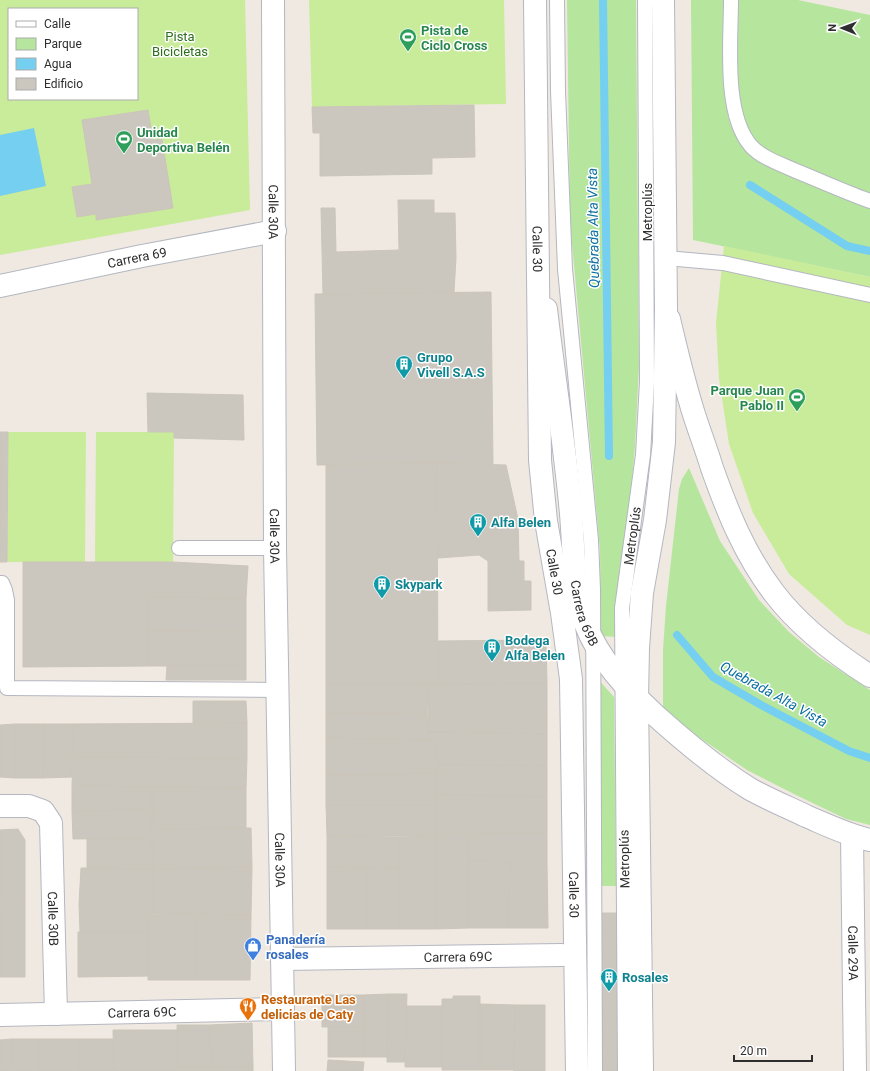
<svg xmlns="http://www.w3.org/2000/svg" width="870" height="1071" font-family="Roboto,sans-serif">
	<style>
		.green { fill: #b6e59e }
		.pitch { fill: #c9ec9a; fill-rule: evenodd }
		.water { fill: #75cff0 }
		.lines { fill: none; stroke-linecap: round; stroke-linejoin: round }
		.stream { stroke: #75cff0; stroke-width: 8 }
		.building { fill: #cbc7bf; stroke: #cbc5ba }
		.service-casing { stroke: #b4b7c1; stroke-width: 16 }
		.minor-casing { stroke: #b4b7c1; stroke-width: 24 }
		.tertiary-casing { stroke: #b4b7c1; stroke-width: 24 }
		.secondary-casing { stroke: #b4b7c1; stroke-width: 24 }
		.service { stroke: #fff; stroke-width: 14 }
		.minor { stroke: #fff; stroke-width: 22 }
		.tertiary { stroke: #fff; stroke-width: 22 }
		.secondary { stroke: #fff; stroke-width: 22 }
		.labels { text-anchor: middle; stroke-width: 3; stroke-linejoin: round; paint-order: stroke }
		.leisure-label { font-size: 13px; font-weight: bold; fill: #27864d; stroke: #fff; text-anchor: start }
		.park-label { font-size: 13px; fill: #2c6e1b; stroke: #fff }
		.street-label { font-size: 13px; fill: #2e2e2e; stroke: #fff }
		.culture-label { font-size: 13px; font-weight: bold; fill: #0d838f; stroke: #fff; text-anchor: start }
		.shop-label { font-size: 13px; font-weight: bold; fill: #366cbe; stroke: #fff; text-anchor: start }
		.food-label { font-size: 13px; font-weight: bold; fill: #c56008; stroke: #fff; text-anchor: start }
		.water-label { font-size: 14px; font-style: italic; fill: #0d6fa3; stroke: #fff }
	</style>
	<rect width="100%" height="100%" fill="#efe9e1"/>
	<path class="green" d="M 567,0 L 636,0 L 639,365 L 635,446 L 630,503 L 619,572 L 617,637 L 601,636 L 600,550 L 570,221 Z
		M 691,0 L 727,0 C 726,36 719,97 732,128 C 736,139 744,147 752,155 L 870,207 L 870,277 L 693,240 Z
		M 736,0 L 798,0 L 870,15 L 870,196 L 784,161 L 758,144 L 745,124 L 737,87 Z
		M 689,468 L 720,541 L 759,600 L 789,632 L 819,657 L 870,690 L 870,825 L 846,819 L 796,795 L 747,770 L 688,730 L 663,708 L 663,650 L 666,606 L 679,489 L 682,479 Z
		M 597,678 L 614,697 L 616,886 L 599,886 Z"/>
	<path class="pitch" d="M 0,0 L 245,0 L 250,210 L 0,255 ZM 9,9 L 137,9 L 137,99 L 9,99 Z
		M 309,0 L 504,0 L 506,104 L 312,107 Z
		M 724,246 L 870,277 L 870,635 L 847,625 L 789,574 L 753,513 L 729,444 L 719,379 L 716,323 Z
		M 8,432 L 86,432 L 85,562 L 7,562 Z
		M 96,432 L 174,432 L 173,562 L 95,562 Z"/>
	<path class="water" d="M 34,128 L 46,186 L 0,196 L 0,135 Z"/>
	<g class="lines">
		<path class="stream" d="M 603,0 L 609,456
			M 750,185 L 847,246 L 870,251
			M 677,635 L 713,677 L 761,705 L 849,751 L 870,758"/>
	</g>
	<path class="building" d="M 474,105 L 475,157 L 432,158 L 432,174 L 320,176 L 320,133 L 313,133 L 312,107 Z
		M 148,110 L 153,140 L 162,139 L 173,208 L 96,220 L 96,214 L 77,217 L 72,187 L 92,184 L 82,120 Z
		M 398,200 L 434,200 L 434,213 L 455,213 L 456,258 L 454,292 L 323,294 L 321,208 L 335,208 L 336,252 L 399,250 Z
		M 491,292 L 493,464 L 437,463 L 317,465 L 315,294 Z
		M 147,393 L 243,395 L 244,440 L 174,438 L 174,432 L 148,432 Z
		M 0,432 L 8,432 L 7,562 L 0,562 Z
		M 437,463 L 438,684 L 326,684 L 326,464 Z
		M 437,463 L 506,465 L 518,519 L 519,561 L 524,561 L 524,581 L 531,581 L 531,610 L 488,611 L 488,561 L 479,555 L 438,558 Z
		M 23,562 L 173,562 L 248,566 L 246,598 L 148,597 L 149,666 L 23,667 Z
		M 148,597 L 246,598 L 246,632 L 148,631 Z
		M 148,631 L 246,632 L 246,666 L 149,666 Z
		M 546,640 L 547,683 L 438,684 L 438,641 Z
		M 167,666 L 246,666 L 246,680 L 166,680 Z
		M 547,683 L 547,734 L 428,732 L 428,684 Z
		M 326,684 L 428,684 L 427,712 L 326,714 Z
		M 193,701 L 246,701 L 247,723 L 193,723 Z
		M 427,712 L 428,740 L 326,738 L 326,714 Z
		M 247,723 L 247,758 L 73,757 L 73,724 Z
		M 15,724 L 44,724 L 43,778 L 15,778 Z
		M 15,724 L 15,778 L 0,777 L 0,725 Z
		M 44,724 L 73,724 L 72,777 L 43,778 Z
		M 428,732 L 547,734 L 547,766 L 437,765 L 437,740 L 428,740 Z
		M 326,738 L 437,740 L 437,773 L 326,775 Z
		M 73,757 L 247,758 L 246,788 L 72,786 Z
		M 437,765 L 547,766 L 547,797 L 436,794 Z
		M 437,773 L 436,805 L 326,805 L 326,775 Z
		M 72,786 L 152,787 L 152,810 L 72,811 Z
		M 152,787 L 246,788 L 246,828 L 152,829 Z
		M 436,794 L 547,797 L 547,833 L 436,832 Z
		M 326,805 L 436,805 L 436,836 L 327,836 Z
		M 152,810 L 152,838 L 73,839 L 72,811 Z
		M 251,828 L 252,867 L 153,869 L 152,829 Z
		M 18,829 L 25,840 L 25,904 L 0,904 L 0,830 Z
		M 436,832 L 469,833 L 468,928 L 436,929 Z
		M 469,833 L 547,833 L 547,862 L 468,861 Z
		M 327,836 L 399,837 L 399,868 L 327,867 Z
		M 436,836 L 436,929 L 399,929 L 399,837 Z
		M 87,838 L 152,838 L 153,869 L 87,868 Z
		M 468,861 L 510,862 L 508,928 L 468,928 Z
		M 510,862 L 547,862 L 548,928 L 508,928 Z
		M 252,867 L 251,915 L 154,914 L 153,869 Z
		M 327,867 L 366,868 L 366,929 L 327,929 Z
		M 81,868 L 153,869 L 154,904 L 79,904 Z
		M 366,868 L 399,868 L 399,929 L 366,929 Z
		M 0,904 L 25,904 L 25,977 L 0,977 Z
		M 79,904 L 154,904 L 154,914 L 148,915 L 148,932 L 80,932 Z
		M 600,913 L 617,913 L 618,1071 L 601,1071 Z
		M 195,914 L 251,915 L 250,980 L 196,980 Z
		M 195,914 L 196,980 L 148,980 L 148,915 Z
		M 78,932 L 148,932 L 149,976 L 78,977 Z
		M 388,994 L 387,1057 L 364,1057 L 364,995 Z
		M 388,994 L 407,994 L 405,1062 L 387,1062 Z
		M 322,995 L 364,995 L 364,1027 L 322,1027 Z
		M 453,996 L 480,996 L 480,1070 L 442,1070 L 442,999 L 453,999 Z
		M 480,1004 L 515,1005 L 514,1070 L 480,1070 Z
		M 515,1005 L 545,1005 L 545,1071 L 514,1071 Z
		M 406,1006 L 442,1006 L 442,1067 L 405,1067 Z
		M 252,1023 L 253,1066 L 211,1067 L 210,1025 Z
		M 177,1025 L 210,1025 L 211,1067 L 178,1067 Z
		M 328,1027 L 364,1027 L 364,1057 L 328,1057 Z
		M 113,1030 L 178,1030 L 178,1071 L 114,1071 Z
		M 11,1039 L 11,1071 L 0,1071 L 0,1040 Z
		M 11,1039 L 38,1039 L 38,1071 L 11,1071 Z
		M 38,1039 L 79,1039 L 79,1071 L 38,1071 Z
		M 79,1039 L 113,1039 L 114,1071 L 79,1071 Z
		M 328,1060 L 364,1062 L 363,1071 L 327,1071 Z
		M 253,1066 L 253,1071 L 178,1071 L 178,1067 Z"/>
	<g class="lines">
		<g class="service-casing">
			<g id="service">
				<path d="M 557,0 L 558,91 L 565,269 L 591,540 L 593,589 L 595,1071"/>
				<path d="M 731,0 C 731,41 723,114 751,146 C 762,158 781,164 796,171 C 821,181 845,192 870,201"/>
				<path d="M 666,258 L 723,263 L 870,295"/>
				<path d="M 179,548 L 275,548"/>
				<path d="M 0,583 L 2,583 L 5,590 L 7,600 L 7,688 L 277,690"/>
				<path id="s1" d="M 625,1071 L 622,608 L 643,455 L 647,382 L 645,0"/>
			</g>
		</g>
		<g class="minor-casing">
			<g id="minor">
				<path id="s2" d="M 0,286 L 142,256 L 275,231"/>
				<path id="s3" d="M 0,806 L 29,806 L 43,811 L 51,823 L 56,1014"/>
				<path id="s4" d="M 852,836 L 855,1071"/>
				<path id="s5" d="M 282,959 L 562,955"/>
				<path id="s6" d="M 0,1015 L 283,1009"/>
			</g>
		</g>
		<g class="tertiary-casing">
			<g id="tertiary">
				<path id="s7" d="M 273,0 L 275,548 L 284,1071"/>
				<path id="s8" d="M 546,309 C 554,377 565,446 571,514 C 574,548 573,591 585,623 C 599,660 627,689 655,715 C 685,742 716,768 750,789 C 768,799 787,807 806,816 C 827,825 847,835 870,840"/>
				<path d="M 669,319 C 676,349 683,378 692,408 C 698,428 706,448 712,468 C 728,513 745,555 774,593 C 800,627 834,653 870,676"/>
			</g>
		</g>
		<g class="secondary-casing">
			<g id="secondary">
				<path id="s9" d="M 535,0 L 540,460 L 546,521 L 562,613 L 571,679 L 577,1071"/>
				<path d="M 642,1071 L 637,698 L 638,648 L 642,593 L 655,520 L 664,442 L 666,309 L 663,0"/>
			</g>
		</g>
		<use href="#service" class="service"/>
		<use href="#minor" class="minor"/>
		<use href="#tertiary" class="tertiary"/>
		<use href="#secondary" class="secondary"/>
	</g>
	<defs>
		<g id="stadium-pin" transform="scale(0.9)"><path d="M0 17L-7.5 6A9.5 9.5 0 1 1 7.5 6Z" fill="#2e9e5b" stroke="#fff"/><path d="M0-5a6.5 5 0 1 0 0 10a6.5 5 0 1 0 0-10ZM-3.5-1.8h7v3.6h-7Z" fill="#fff"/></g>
		<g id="building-pin" transform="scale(0.9)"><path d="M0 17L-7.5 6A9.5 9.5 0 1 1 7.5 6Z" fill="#0f9aa8" stroke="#fff"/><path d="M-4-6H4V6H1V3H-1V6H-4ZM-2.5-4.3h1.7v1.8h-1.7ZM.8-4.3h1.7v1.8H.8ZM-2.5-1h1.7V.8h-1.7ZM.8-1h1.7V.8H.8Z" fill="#fff"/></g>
		<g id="shop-pin" transform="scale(0.9)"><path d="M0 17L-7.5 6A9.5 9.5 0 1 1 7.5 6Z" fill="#3f7fe0" stroke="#fff"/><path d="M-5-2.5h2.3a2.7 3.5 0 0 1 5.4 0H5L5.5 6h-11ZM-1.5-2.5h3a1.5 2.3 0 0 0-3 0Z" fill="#fff"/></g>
		<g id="restaurant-pin" transform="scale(0.9)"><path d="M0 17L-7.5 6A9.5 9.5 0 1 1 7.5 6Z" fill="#e8710a" stroke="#fff"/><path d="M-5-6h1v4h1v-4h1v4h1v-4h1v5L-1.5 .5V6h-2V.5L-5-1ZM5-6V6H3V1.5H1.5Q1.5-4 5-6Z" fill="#fff"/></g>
	</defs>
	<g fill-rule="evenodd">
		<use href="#stadium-pin" x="408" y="37"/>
		<use href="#stadium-pin" x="124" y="139"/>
		<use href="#building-pin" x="404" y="364"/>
		<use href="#stadium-pin" x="797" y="397"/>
		<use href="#building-pin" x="478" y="522"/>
		<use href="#building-pin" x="382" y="584"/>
		<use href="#building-pin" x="492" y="647"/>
		<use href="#shop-pin" x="253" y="946"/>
		<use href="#building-pin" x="609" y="977"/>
		<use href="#restaurant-pin" x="248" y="1006"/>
	</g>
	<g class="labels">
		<g class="leisure-label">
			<text x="421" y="35">Pista de<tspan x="421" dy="15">Ciclo Cross</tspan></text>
			<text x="137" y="137">Unidad<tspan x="137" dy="15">Deportiva Belén</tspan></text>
			<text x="784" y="395" text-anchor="end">Parque Juan<tspan x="784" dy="15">Pablo II</tspan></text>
		</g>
		<g class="park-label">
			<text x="180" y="41">Pista<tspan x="180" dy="15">Bicicletas</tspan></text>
		</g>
		<g class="street-label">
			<text dy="5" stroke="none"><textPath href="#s7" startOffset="212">Calle 30A</textPath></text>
			<text transform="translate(647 212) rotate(-90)" y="5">Metroplús</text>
			<text dy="5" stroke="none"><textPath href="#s9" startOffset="249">Calle 30</textPath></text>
			<text dy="5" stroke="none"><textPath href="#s2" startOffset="140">Carrera 69</textPath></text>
			<text dy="5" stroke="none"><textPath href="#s1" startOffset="536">Metroplús</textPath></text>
			<text dy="5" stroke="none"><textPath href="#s7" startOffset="536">Calle 30A</textPath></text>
			<text dy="5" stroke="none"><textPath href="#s9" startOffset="573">Calle 30</textPath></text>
			<text dy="5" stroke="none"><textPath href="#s8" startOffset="307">Carrera 69B</textPath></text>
			<text dy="5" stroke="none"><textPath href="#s7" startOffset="860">Calle 30A</textPath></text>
			<text transform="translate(624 859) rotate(-91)" y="5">Metroplús</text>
			<text dy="5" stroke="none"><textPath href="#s9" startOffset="897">Calle 30</textPath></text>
			<text dy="5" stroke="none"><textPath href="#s3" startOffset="154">Calle 30B</textPath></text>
			<text dy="5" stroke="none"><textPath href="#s4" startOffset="117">Calle 29A</textPath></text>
			<text dy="5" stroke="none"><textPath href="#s5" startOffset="176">Carrera 69C</textPath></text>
			<text dy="5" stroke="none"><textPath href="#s6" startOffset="142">Carrera 69C</textPath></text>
		</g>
		<g class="culture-label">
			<text x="417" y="362">Grupo<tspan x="417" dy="15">Vivell S.A.S</tspan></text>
			<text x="491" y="527">Alfa Belen</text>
			<text x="395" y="589">Skypark</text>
			<text x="505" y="645">Bodega<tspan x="505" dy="15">Alfa Belen</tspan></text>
			<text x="622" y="982">Rosales</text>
		</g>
		<g class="shop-label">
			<text x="266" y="944">Panadería<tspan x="266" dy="15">rosales</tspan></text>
		</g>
		<g class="food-label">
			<text x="261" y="1004">Restaurante Las<tspan x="261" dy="15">delicias de Caty</tspan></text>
		</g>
		<g class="water-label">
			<text transform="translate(593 228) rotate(-91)" y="5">Quebrada Alta Vista</text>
			<text transform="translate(774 694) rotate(29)" y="5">Quebrada Alta Vista</text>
		</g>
	</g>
	<rect x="8" y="8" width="130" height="92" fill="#ffffff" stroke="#ababab"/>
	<rect x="16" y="21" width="20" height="6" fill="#ffffff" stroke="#ababab"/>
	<text x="44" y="28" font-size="12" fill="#2e2e2e">Calle</text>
	<rect x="16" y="38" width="20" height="12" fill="#b6e59e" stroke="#ababab"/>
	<text x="44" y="48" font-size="12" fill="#2e2e2e">Parque</text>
	<rect x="16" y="58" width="20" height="12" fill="#75cff0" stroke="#ababab"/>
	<text x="44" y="68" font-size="12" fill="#2e2e2e">Agua</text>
	<rect x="16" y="78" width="20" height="12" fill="#cbc7bf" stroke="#ababab"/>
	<text x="44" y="88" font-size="12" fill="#2e2e2e">Edificio</text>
	<g transform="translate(842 28) rotate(271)" stroke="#ffffff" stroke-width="3" paint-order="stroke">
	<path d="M0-3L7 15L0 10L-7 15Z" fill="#2e2e2e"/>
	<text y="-6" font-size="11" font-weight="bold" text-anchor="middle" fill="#2e2e2e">N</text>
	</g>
	<path d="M734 1055v6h78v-6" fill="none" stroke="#2e2e2e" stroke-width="2"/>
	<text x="740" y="1055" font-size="12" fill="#2e2e2e" stroke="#ffffff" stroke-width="3" paint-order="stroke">20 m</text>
</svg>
